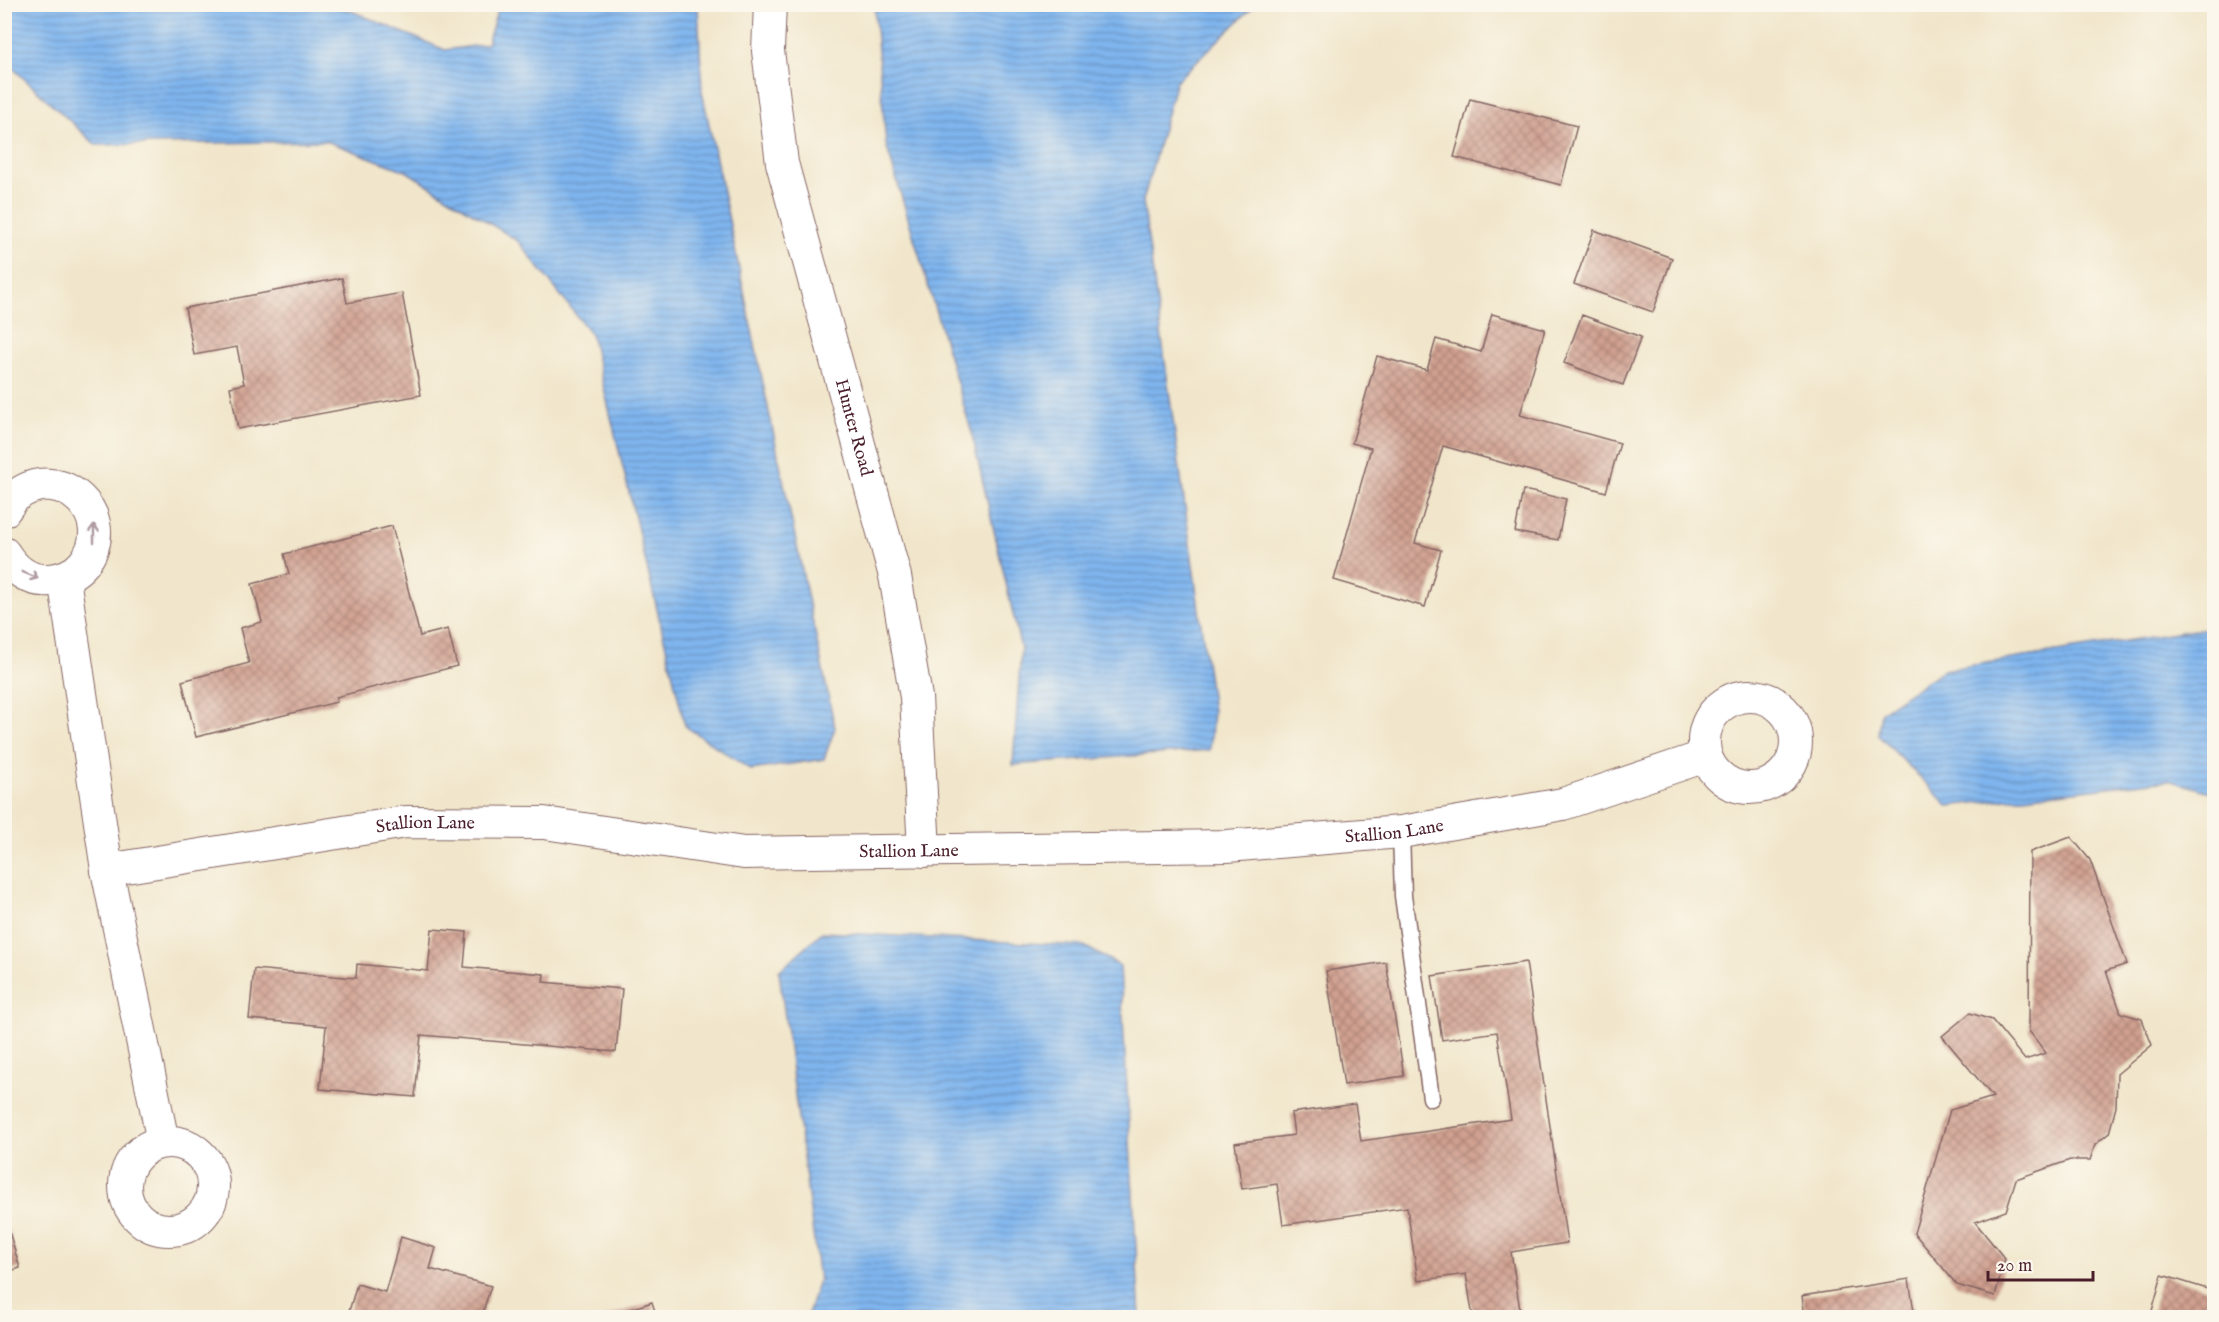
<svg xmlns="http://www.w3.org/2000/svg" width="2219" height="1322" font-family="'IM FELL English',serif">
	<style>
		.water { fill: url(#water-rules); stroke: #646a8c; stroke-width: 1.5 }
		.building { fill: url(#building-cross-hatch) }
		.lines { fill: none; stroke-linecap: round; stroke-linejoin: round }
		.lane-casing { stroke: #846563; stroke-width: 19 }
		.street-casing { stroke: #846563; stroke-width: 34 }
		.lane { stroke: #fff; stroke-width: 16 }
		.street { stroke: #fff; stroke-width: 32 }
		.oneway { stroke: #ae9aa0 }
		.labels { text-anchor: middle; stroke-width: 4.5; stroke-linejoin: round; paint-order: stroke }
		.street-label { font-size: 18px; fill: #4a1f2b; stroke: #fbf7ec }
	</style>
	<defs>
		<pattern id="water-rules" width="6" height="5" patternUnits="userSpaceOnUse" patternTransform="scale(1.5)"><rect width="6" height="5" fill="#7fb5ee"/><path d="M0 2.5h6" fill="none" stroke="#6a93c1"/></pattern>
		<pattern id="building-cross-hatch" width="8" height="8" patternUnits="userSpaceOnUse" patternTransform="scale(1.5)"><rect width="8" height="8" fill="#d0a090"/><path d="M0 0l8 8M0 8l8-8" fill="none" stroke="#ab8276"/></pattern>
	</defs>
	<rect width="100%" height="100%" fill="#fbf7ec"/>
	<filter id="ink" filterUnits="userSpaceOnUse"><feTurbulence type="fractalNoise" baseFrequency=".0167" numOctaves="2"/><feDisplacementMap in="SourceGraphic" scale="12" xChannelSelector="R" yChannelSelector="G"/><feConvolveMatrix kernelMatrix="1 2 1 2 8 2 1 2 1" color-interpolation-filters="sRGB"/></filter>
	<filter id="wash" filterUnits="userSpaceOnUse"><feTurbulence type="fractalNoise" baseFrequency=".008" numOctaves="4" result="noise"/><feDisplacementMap in="SourceGraphic" scale="24" xChannelSelector="R" yChannelSelector="G"/><feGaussianBlur stdDeviation="1.35" result="paint"/><feColorMatrix in="noise" values="0 0 0 0 0 0 0 0 0 0 0 0 0 0 0 0 0 1.4 0 .05"/><feComposite in="paint" operator="in"/></filter>
	<g filter="url(#wash)">
		<rect width="100%" height="100%" fill="#f1e6cb"/>
		<path class="water" d="M 4,5 L 337,5 L 445,50 L 487,44 L 499,5 L 698,5 L 702,91 L 835,728 L 824,759 L 751,770 L 685,726 L 591,334 L 518,241 L 406,171 L 326,141 L 96,145 L 5,61 Z
			M 874,5 L 1255,5 L 1176,81 L 1143,201 L 1213,711 L 1210,750 L 1013,765 L 1021,649 L 971,430 L 886,144 Z
			M 2214,627 L 2214,793 L 2168,780 L 1948,806 L 1878,735 L 1881,712 L 1943,670 Z
			M 822,932 L 1084,946 L 1120,966 L 1140,1317 L 807,1317 L 819,1280 L 779,971 Z"/>
		<g id="blocks">
			<path class="building" d="M 1470,99 L 1577,126 L 1561,185 L 1454,157 Z
				M 1594,230 L 1672,258 L 1653,312 L 1574,284 Z
				M 342,278 L 347,303 L 402,293 L 421,395 L 238,429 L 230,387 L 244,384 L 237,347 L 194,355 L 185,308 Z
				M 1492,314 L 1545,329 L 1520,415 L 1620,443 L 1606,492 L 1443,446 L 1415,543 L 1441,550 L 1425,607 L 1334,580 L 1371,448 L 1352,443 L 1377,356 L 1427,370 L 1436,339 L 1481,352 Z
				M 1582,315 L 1641,337 L 1623,385 L 1564,363 Z
				M 1523,490 L 1566,499 L 1558,540 L 1515,532 Z
				M 392,526 L 420,636 L 448,629 L 457,666 L 336,697 L 337,702 L 196,737 L 182,681 L 249,663 L 240,628 L 262,622 L 252,584 L 289,574 L 284,554 Z
				M 2071,837 L 2090,860 L 2127,964 L 2106,971 L 2121,1013 L 2142,1019 L 2152,1045 L 2117,1074 L 2116,1107 L 2109,1133 L 2095,1145 L 2090,1160 L 2070,1160 L 2016,1179 L 2006,1211 L 1975,1222 L 2005,1259 L 1995,1296 L 1957,1285 L 1914,1233 L 1950,1110 L 1993,1097 L 1942,1036 L 1970,1013 L 1992,1020 L 2025,1060 L 2046,1053 L 2029,1031 L 2030,852 Z
				M 432,929 L 467,932 L 464,967 L 544,974 L 543,982 L 622,989 L 616,1052 L 421,1035 L 415,1097 L 320,1089 L 326,1026 L 249,1019 L 254,969 L 356,978 L 357,964 L 428,971 Z
				M 1386,962 L 1404,1076 L 1344,1085 L 1326,971 Z
				M 1526,962 L 1567,1243 L 1511,1252 L 1520,1310 L 1473,1318 L 1466,1274 L 1418,1281 L 1407,1207 L 1283,1225 L 1277,1184 L 1242,1189 L 1235,1143 L 1294,1135 L 1291,1113 L 1355,1104 L 1361,1141 L 1511,1119 L 1497,1032 L 1442,1040 L 1432,976 Z
				M 8,1228 L 20,1268 L 4,1273 L 4,1230 Z
				M 401,1237 L 436,1248 L 430,1269 L 491,1286 L 481,1318 L 347,1318 L 357,1284 L 385,1292 Z
				M 2162,1275 L 2214,1291 L 2214,1318 L 2150,1318 Z
				M 1909,1279 L 1915,1318 L 1805,1318 L 1802,1296 Z
				M 652,1302 L 657,1318 L 605,1318 L 605,1317 Z"/>
		</g>
	</g>
	<g filter="url(#ink)">
		<use href="#blocks" fill-opacity="0" stroke="#846563" stroke-width="1.5"/>
		<g class="lines">
			<g class="lane-casing">
				<path id="lane" d="M 1401,832 L 1403,896 L 1431,1098"/>
			</g>
			<g class="street-casing">
				<g id="street">
					<path id="s1" d="M 770,4 L 768,51 L 782,163 L 895,576 L 916,697 L 924,851"/>
					<path d="M 4,511 C 8,506 11,500 16,496 C 60,460 120,517 84,563 C 75,574 63,579 49,580 C 29,582 14,569 4,553"/>
					<path d="M 64,578 L 107,870 L 163,1142"/>
					<circle cx="1750" cy="742" r="46"/>
					<path id="s2" d="M 107,870 L 406,822 L 544,823 L 744,853 L 1227,846 L 1401,832 L 1563,804 L 1706,756"/>
					<circle cx="169" cy="1186" r="44"/>
				</g>
			</g>
			<use href="#lane" class="lane"/>
			<use href="#street" class="street"/>
		</g>
		<defs><path id="oneway-shaft" d="M-6 0H5M1.5-3L5.5 0L1.5 3" fill="none" stroke-width="1.6" stroke-linecap="round" stroke-linejoin="round" transform="scale(1.5)"/></defs>
		<g class="oneway">
			<use href="#oneway-shaft" transform="translate(94 533) rotate(-90)"/>
			<use href="#oneway-shaft" transform="translate(30 575) rotate(22)"/>
		</g>
	</g>
	<g class="labels">
		<g class="street-label">
			<text dy="6" stroke="none"><textPath href="#s1" startOffset="434">Hunter Road</textPath></text>
			<text dy="6" stroke="none"><textPath href="#s2" startOffset="322">Stallion Lane</textPath></text>
			<text dy="6" stroke="none"><textPath href="#s2" startOffset="1294">Stallion Lane</textPath></text>
			<text dy="6" stroke="none"><textPath href="#s2" startOffset="808">Stallion Lane</textPath></text>
		</g>
	</g>
	<rect width="2219" height="1322" fill="none" stroke="#fbf7ec" stroke-width="24"/>
	<path d="M1988 1271v9h105v-9" fill="none" stroke="#4a1f2b" stroke-width="3"/>
	<text x="1997" y="1271" font-size="18" fill="#4a1f2b" stroke="#fbf7ec" stroke-width="4.5" paint-order="stroke">20 m</text>
</svg>
